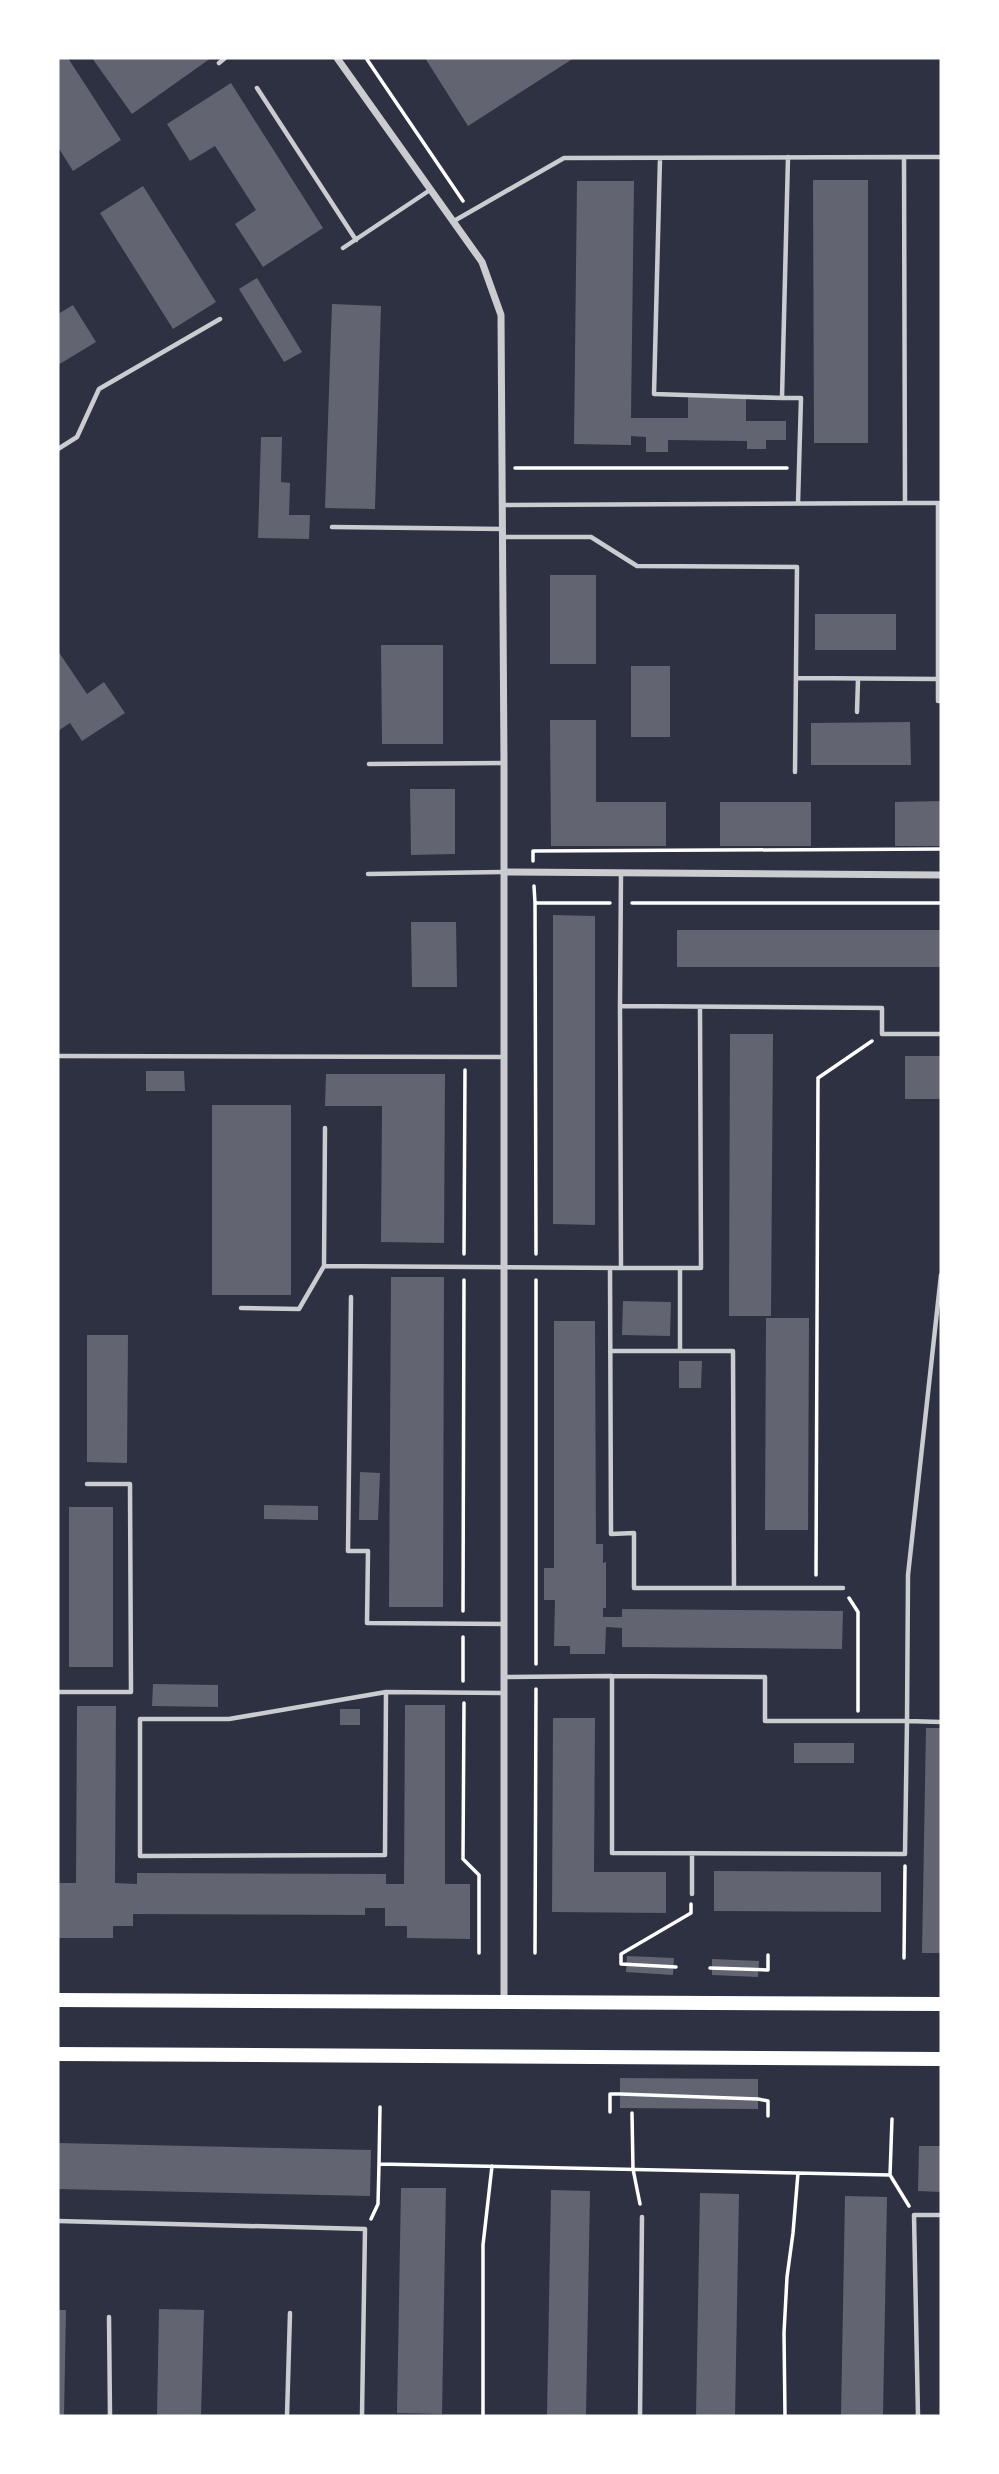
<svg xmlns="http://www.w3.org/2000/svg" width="999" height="2474" font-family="'Golos Text',sans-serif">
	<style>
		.building { fill: #626471 }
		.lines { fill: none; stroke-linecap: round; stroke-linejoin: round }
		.path { stroke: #fff; stroke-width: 3.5 }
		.service { stroke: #caccd0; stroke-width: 4.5 }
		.minor { stroke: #caccd0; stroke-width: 7 }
		.primary { stroke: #fff; stroke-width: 14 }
	</style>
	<rect width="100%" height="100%" fill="#2d3142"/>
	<path class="building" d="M 58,58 L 68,58 L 121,140 L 73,171 L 58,147 Z
		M 92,58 L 211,58 L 132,114 Z
		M 425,58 L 574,58 L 468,126 Z
		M 231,83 L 323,228 L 263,267 L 235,224 L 256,210 L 215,146 L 190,161 L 167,124 Z
		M 813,180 L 868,180 L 868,443 L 814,443 Z
		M 577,181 L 634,181 L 631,418 L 688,418 L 688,397 L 746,398 L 746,421 L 786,421 L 786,440 L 766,440 L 766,449 L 747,449 L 747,441 L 668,440 L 668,452 L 646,452 L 646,437 L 631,436 L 631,445 L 574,444 Z
		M 143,186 L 216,302 L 173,329 L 100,213 Z
		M 257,278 L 302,352 L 284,362 L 239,289 Z
		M 332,304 L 381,306 L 375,509 L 325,508 Z
		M 73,305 L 96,342 L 58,365 L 58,314 Z
		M 261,437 L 282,437 L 281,482 L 290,483 L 289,515 L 310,515 L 309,539 L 258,538 Z
		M 550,575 L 596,575 L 596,664 L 550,664 Z
		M 815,614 L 896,614 L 896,650 L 815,650 Z
		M 381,645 L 443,645 L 443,744 L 382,744 Z
		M 58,651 L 87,694 L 104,682 L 125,713 L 82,741 L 70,723 L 58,731 Z
		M 631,666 L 670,666 L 670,737 L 631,737 Z
		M 550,720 L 596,720 L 596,802 L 666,802 L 666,846 L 551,846 Z
		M 910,722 L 911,765 L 811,765 L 811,723 Z
		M 410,789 L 455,789 L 455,854 L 411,855 Z
		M 941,801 L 941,846 L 895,846 L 895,802 Z
		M 720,802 L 811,802 L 811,846 L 720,846 Z
		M 553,915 L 595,916 L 595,1225 L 553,1224 Z
		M 411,922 L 456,922 L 457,987 L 412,987 Z
		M 677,930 L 941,930 L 941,967 L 677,967 Z
		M 730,1034 L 773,1034 L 771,1316 L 729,1316 Z
		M 905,1056 L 941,1056 L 941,1099 L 905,1099 Z
		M 146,1071 L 184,1071 L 185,1091 L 146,1091 Z
		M 326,1074 L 445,1074 L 444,1243 L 381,1242 L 382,1106 L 325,1106 Z
		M 212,1105 L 291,1105 L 291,1295 L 212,1295 Z
		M 391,1277 L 444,1277 L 443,1607 L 389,1607 Z
		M 623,1301 L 671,1302 L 670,1336 L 622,1335 Z
		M 766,1318 L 809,1318 L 808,1530 L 765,1530 Z
		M 554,1321 L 595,1321 L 596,1544 L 603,1544 L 603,1563 L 606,1562 L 606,1608 L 603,1608 L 603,1617 L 622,1617 L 622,1609 L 843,1611 L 842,1649 L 622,1647 L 622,1628 L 606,1627 L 605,1654 L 570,1654 L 570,1646 L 554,1646 L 555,1600 L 544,1600 L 544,1568 L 554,1568 Z
		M 87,1335 L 128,1335 L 127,1463 L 87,1462 Z
		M 679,1361 L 702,1361 L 701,1388 L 679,1388 Z
		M 360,1472 L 380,1473 L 378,1520 L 359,1520 Z
		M 264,1505 L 318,1506 L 318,1520 L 264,1519 Z
		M 69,1507 L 113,1507 L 113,1667 L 69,1667 Z
		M 153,1684 L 218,1685 L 218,1707 L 152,1706 Z
		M 405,1705 L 445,1705 L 445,1884 L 470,1884 L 470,1939 L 407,1938 L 407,1926 L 385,1926 L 385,1908 L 365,1908 L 365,1915 L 133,1914 L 133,1926 L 113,1926 L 113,1938 L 58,1938 L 58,1883 L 76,1883 L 77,1706 L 116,1706 L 115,1883 L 137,1884 L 137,1873 L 386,1874 L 386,1884 L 404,1884 Z
		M 340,1709 L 360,1709 L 360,1725 L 340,1725 Z
		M 553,1718 L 595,1718 L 594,1872 L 666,1872 L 666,1913 L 552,1912 Z
		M 926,1728 L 941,1728 L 941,1953 L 922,1953 Z
		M 794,1743 L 854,1743 L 854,1763 L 794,1763 Z
		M 714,1871 L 881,1872 L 881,1912 L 714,1911 Z
		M 627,1956 L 674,1958 L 673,1975 L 626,1972 Z
		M 712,1959 L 759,1961 L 758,1977 L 712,1975 Z
		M 620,2078 L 758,2079 L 758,2109 L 620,2108 Z
		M 58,2143 L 371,2150 L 370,2196 L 58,2189 Z
		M 919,2146 L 941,2146 L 941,2192 L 918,2191 Z
		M 401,2188 L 446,2188 L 442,2414 L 397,2413 Z
		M 551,2190 L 590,2191 L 586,2416 L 547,2416 Z
		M 700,2193 L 739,2194 L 735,2416 L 696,2416 Z
		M 845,2196 L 887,2197 L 883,2416 L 841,2416 Z
		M 159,2309 L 204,2310 L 201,2416 L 157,2416 Z
		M 58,2310 L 66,2310 L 64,2416 L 58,2416 Z"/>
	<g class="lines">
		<path class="path" d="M 366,58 L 463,201
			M 515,468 L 787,468
			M 533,861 L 533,851 L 941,849
			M 534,886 L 535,903
			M 632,903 L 941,903
			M 464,1254 L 465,1070
			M 536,1254 L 535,903 L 610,903
			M 816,1575 L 818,1078 L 872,1041
			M 849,1598 L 858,1612 L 858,1711
			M 463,1611 L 464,1280
			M 463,1637 L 463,1681
			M 536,1664 L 536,1280
			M 464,1703 L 463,1859 L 479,1875 L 479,1953
			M 535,1953 L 536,1689
			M 904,1958 L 905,1866
			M 676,1967 L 621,1964 L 621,1954 L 691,1913 L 691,1904
			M 710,1968 L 768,1970 L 768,1955
			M 380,2107 L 379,2164 L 890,2175 L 892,2119
			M 610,2112 L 610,2094 L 620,2094 L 758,2099 L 768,2101 L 768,2116
			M 632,2113 L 633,2169 L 640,2204
			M 890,2175 L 909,2206
			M 371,2219 L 378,2204 L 379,2164
			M 483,2416 L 483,2245 L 492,2166
			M 785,2416 L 784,2333 L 787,2277 L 793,2233 L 798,2173"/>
		<path class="service" d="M 219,63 L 225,58
			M 257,88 L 356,240
			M 904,157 L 941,157
			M 660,158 L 654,394 L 782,398 L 788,157
			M 454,221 L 564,158 L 904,157 L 905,503 L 503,505
			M 343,248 L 430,190
			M 782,398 L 801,398 L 798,503
			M 58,449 L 77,437 L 99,389 L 220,319
			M 905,503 L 939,503
			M 938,503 L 938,701 L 941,701
			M 332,527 L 503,529
			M 503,537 L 591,537 L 637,566 L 797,567 L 795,772
			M 796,678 L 938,679
			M 857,712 L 858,679
			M 369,764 L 504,763
			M 621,873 L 620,1006 L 882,1008 L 882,1034 L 941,1034
			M 368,874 L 503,872
			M 620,1006 L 621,1268 L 701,1268 L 700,1007
			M 58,1056 L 503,1057
			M 325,1128 L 324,1266 L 621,1268
			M 610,1268 L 611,1534 L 634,1533 L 634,1588 L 843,1588
			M 680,1268 L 680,1351 L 733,1351 L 734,1588
			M 941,1275 L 908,1575 L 907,1721 L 941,1722
			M 351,1297 L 348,1551 L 368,1551 L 367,1623 L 504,1624
			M 241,1308 L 299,1309 L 324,1266
			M 610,1351 L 680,1351
			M 505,1677 L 612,1676 L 612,1853 L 905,1854 L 907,1721 L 765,1721 L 765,1677 L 612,1676
			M 58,1692 L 131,1692 L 130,1484 L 87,1484
			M 386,1692 L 385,1855 L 140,1856 L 140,1719 L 229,1719 L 386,1692 L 504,1693
			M 692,1894 L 692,1853
			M 58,2221 L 365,2229 L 362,2416
			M 109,2317 L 110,2416
			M 287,2416 L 290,2313
			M 640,2416 L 642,2217
			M 918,2416 L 914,2215 L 941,2215"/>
		<path class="minor" d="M 337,58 L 482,262 L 501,315 L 504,763 L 504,2002
			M 504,872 L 941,875"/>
		<path class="primary" d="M 58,2000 L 941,2004
			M 58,2054 L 941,2059"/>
	</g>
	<rect width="999" height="2474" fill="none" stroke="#ffffff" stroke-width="119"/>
</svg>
